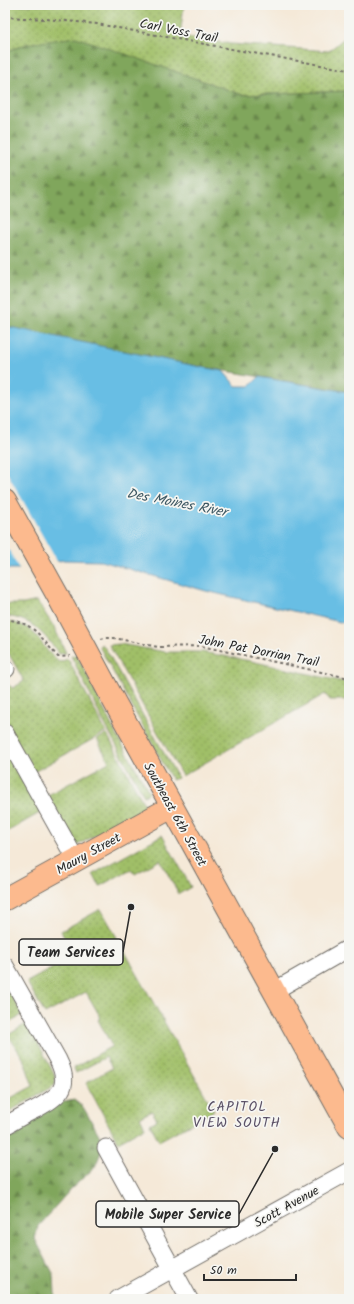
<svg xmlns="http://www.w3.org/2000/svg" width="354" height="1304" font-family="Kalam,sans-serif">
	<style>
		.grass { fill: url(#grass-dots); stroke: #66754a }
		.forest { fill: url(#forest-firs); stroke: #566844 }
		.water { fill: #67bee4; stroke: #497488 }
		.pier { fill: #f5e9d8 }
		.lines { fill: none; stroke-linecap: round; stroke-linejoin: round }
		.minor-casing { stroke: #726e68; stroke-width: 19 }
		.major-casing { stroke: #726e68; stroke-width: 24 }
		.path { stroke: #726e68; stroke-width: 2; stroke-dasharray: 3 3; stroke-linecap: butt }
		.minor { stroke: #fff; stroke-width: 17 }
		.major { stroke: #fcba8e; stroke-width: 22 }
		.labels { text-anchor: middle; stroke-width: 3.5; stroke-linejoin: round; paint-order: stroke }
		.street-label { font-size: 13px; fill: #2b2b2b; stroke: #f6f6f2 }
		.water-label { font-size: 14px; font-style: italic; fill: #3d5762; stroke: #f6f6f2 }
		.neighbourhood-label { font-size: 14px; letter-spacing: 1px; fill: #5c5268; stroke: #f6f6f2 }
		.leader { fill: none; stroke: #2b2b2b; stroke-width: 1.5 }
		.callout-dot { fill: #2b2b2b; stroke: #f6f6f2; stroke-width: 1.5 }
		.callout { fill: #f6f6f2; stroke: #2b2b2b; stroke-width: 1.5 }
		.callout-label { font-size: 14px; text-anchor: middle; font-weight: bold; fill: #2b2b2b }
	</style>
	<defs>
		<pattern id="grass-dots" width="8" height="8" patternUnits="userSpaceOnUse"><rect width="8" height="8" fill="#a0bf68"/><path d="M2 2h.1M6 6h.1" fill="none" stroke="#839b56" stroke-width="1.8" stroke-linecap="round"/></pattern>
		<pattern id="forest-firs" width="22" height="20" patternUnits="userSpaceOnUse"><rect width="22" height="20" fill="#80a65c"/><path d="M5 1l3.5 6h-7zM16 11l3.5 6h-7z" fill="#69874c"/></pattern>
	</defs>
	<rect width="100%" height="100%" fill="#f6f6f2"/>
	<filter id="ink" filterUnits="userSpaceOnUse"><feTurbulence type="fractalNoise" baseFrequency=".025" numOctaves="2"/><feDisplacementMap in="SourceGraphic" scale="8" xChannelSelector="R" yChannelSelector="G"/><feConvolveMatrix kernelMatrix="1 2 1 2 8 2 1 2 1" color-interpolation-filters="sRGB"/></filter>
	<filter id="wash" filterUnits="userSpaceOnUse"><feTurbulence type="fractalNoise" baseFrequency=".012" numOctaves="4" result="noise"/><feDisplacementMap in="SourceGraphic" scale="16" xChannelSelector="R" yChannelSelector="G"/><feGaussianBlur stdDeviation="0.9" result="paint"/><feColorMatrix in="noise" values="0 0 0 0 0 0 0 0 0 0 0 0 0 0 0 0 0 1.4 0 .05"/><feComposite in="paint" operator="in"/></filter>
	<g filter="url(#wash)">
		<rect width="100%" height="100%" fill="#f5e9d8"/>
		<path class="grass" d="M 5,5 L 184,5 L 180,36 L 232,44 L 329,51 L 349,34 L 349,91 L 243,95 L 165,68 L 27,44 L 5,52 Z
			M 37,601 L 54,627 L 66,653 L 59,654 C 43,633 33,619 5,616 L 5,604 L 24,604 Z
			M 5,621 C 42,626 35,643 59,662 L 68,659 L 106,732 L 32,773 L 5,725 L 5,683 L 13,688 L 24,681 L 5,647 Z
			M 102,644 L 107,651 L 178,778 L 172,780 L 99,646 Z
			M 120,644 L 166,652 L 202,652 L 251,661 L 349,683 L 349,700 L 330,700 L 325,694 L 182,776 L 109,645 Z
			M 77,655 L 113,728 L 148,790 L 149,793 L 144,796 L 102,719 L 71,656 Z
			M 107,734 L 146,808 L 74,847 L 46,796 L 109,762 L 97,739 Z
			M 5,745 L 43,811 L 5,833 Z
			M 162,835 L 191,887 L 179,894 L 160,860 L 135,874 L 131,869 L 100,886 L 93,874 Z
			M 101,909 L 214,1111 L 159,1141 L 150,1124 L 157,1120 L 152,1111 L 140,1117 L 145,1127 L 118,1142 L 86,1083 L 112,1068 L 106,1057 L 76,1073 L 74,1068 L 112,1046 L 98,1020 L 101,1018 L 86,992 L 45,1014 L 27,982 L 75,956 L 61,931 Z
			M 5,984 L 22,1013 L 18,1018 L 5,1025 Z
			M 28,1023 L 55,1076 L 55,1085 L 5,1114 L 5,1101 L 33,1086 L 23,1058 L 8,1035 Z"/>
		<path class="forest" d="M 76,37 L 243,95 L 349,91 L 349,392 L 191,365 L 7,327 L 5,324 L 5,52 L 27,44 Z
			M 74,1100 L 83,1107 L 101,1138 L 101,1152 L 95,1167 L 71,1189 L 38,1226 L 35,1239 L 54,1275 L 55,1294 L 53,1299 L 5,1299 L 5,1134 L 59,1103 Z"/>
		<path class="water" d="M 5,326 L 191,365 L 223,371 L 236,386 L 250,386 L 259,377 L 349,392 L 349,624 L 206,591 L 101,561 L 64,560 L 19,569 L 5,569 Z"/>
		<path class="pier" d="M 5,469 L 58,563 L 20,571 L 5,543 Z"/>
	</g>
	<g filter="url(#ink)">
		<g class="lines">
			<g class="minor-casing">
				<path id="minor" d="M 5,669 L 6,669
					M 5,733 L 76,860
					M 5,966 L 58,1060 C 72,1088 59,1096 36,1109 C 25,1114 15,1120 5,1126
					M 274,991 L 349,948
					M 106,1148 L 189,1299
					M 118,1299 L 349,1171"/>
			</g>
			<g class="major-casing">
				<path id="major" d="M 5,501 L 59,598 L 115,703 L 349,1127
					M 5,899 L 172,807"/>
			</g>
			<path class="path" d="M 5,17 L 46,19 L 97,24 L 242,51 L 349,70
				M 5,619 C 37,624 38,635 58,657 L 70,656
				M 101,639 L 105,638 L 114,638 L 158,647 L 201,646 L 349,678"/>
			<use href="#minor" class="minor"/>
			<use href="#major" class="major"/>
		</g>
	</g>
	<g class="labels">
		<g class="street-label">
			<text transform="translate(179 30) rotate(11)" y="5">Carl Voss Trail</text>
			<text transform="translate(259 650) rotate(11)" y="5">John Pat Dorrian Trail</text>
			<text transform="translate(176 814) rotate(61)" y="5">Southeast 6th Street</text>
			<text transform="translate(88 853) rotate(-29)" y="5">Maury Street</text>
			<text transform="translate(286 1206) rotate(-29)" y="5">Scott Avenue</text>
		</g>
		<g class="water-label">
			<text transform="translate(177 502) rotate(11)" y="5">Des Moines River</text>
		</g>
		<g class="neighbourhood-label">
			<text x="237" y="1111">CAPITOL<tspan x="237" dy="16">VIEW SOUTH</tspan></text>
		</g>
	</g>
	<path class="leader" d="M131 907L123 952M275 1149L239 1214"/>
	<g class="callout-dot">
		<circle cx="131" cy="907" r="4"/>
		<circle cx="275" cy="1149" r="4"/>
	</g>
	<g class="callout">
		<rect x="19" y="939" width="104" height="26" rx="4"/>
		<rect x="96" y="1201" width="143" height="26" rx="4"/>
	</g>
	<g class="callout-label">
		<text x="71" y="957">Team Services</text>
		<text x="168" y="1219">Mobile Super Service</text>
	</g>
	<rect width="354" height="1304" fill="none" stroke="#f6f6f2" stroke-width="20"/>
	<path d="M204 1274v6h92v-6" fill="none" stroke="#2b2b2b" stroke-width="2"/>
	<text x="210" y="1274" font-size="12" fill="#2b2b2b" stroke="#f6f6f2" stroke-width="3" paint-order="stroke">50 m</text>
</svg>
